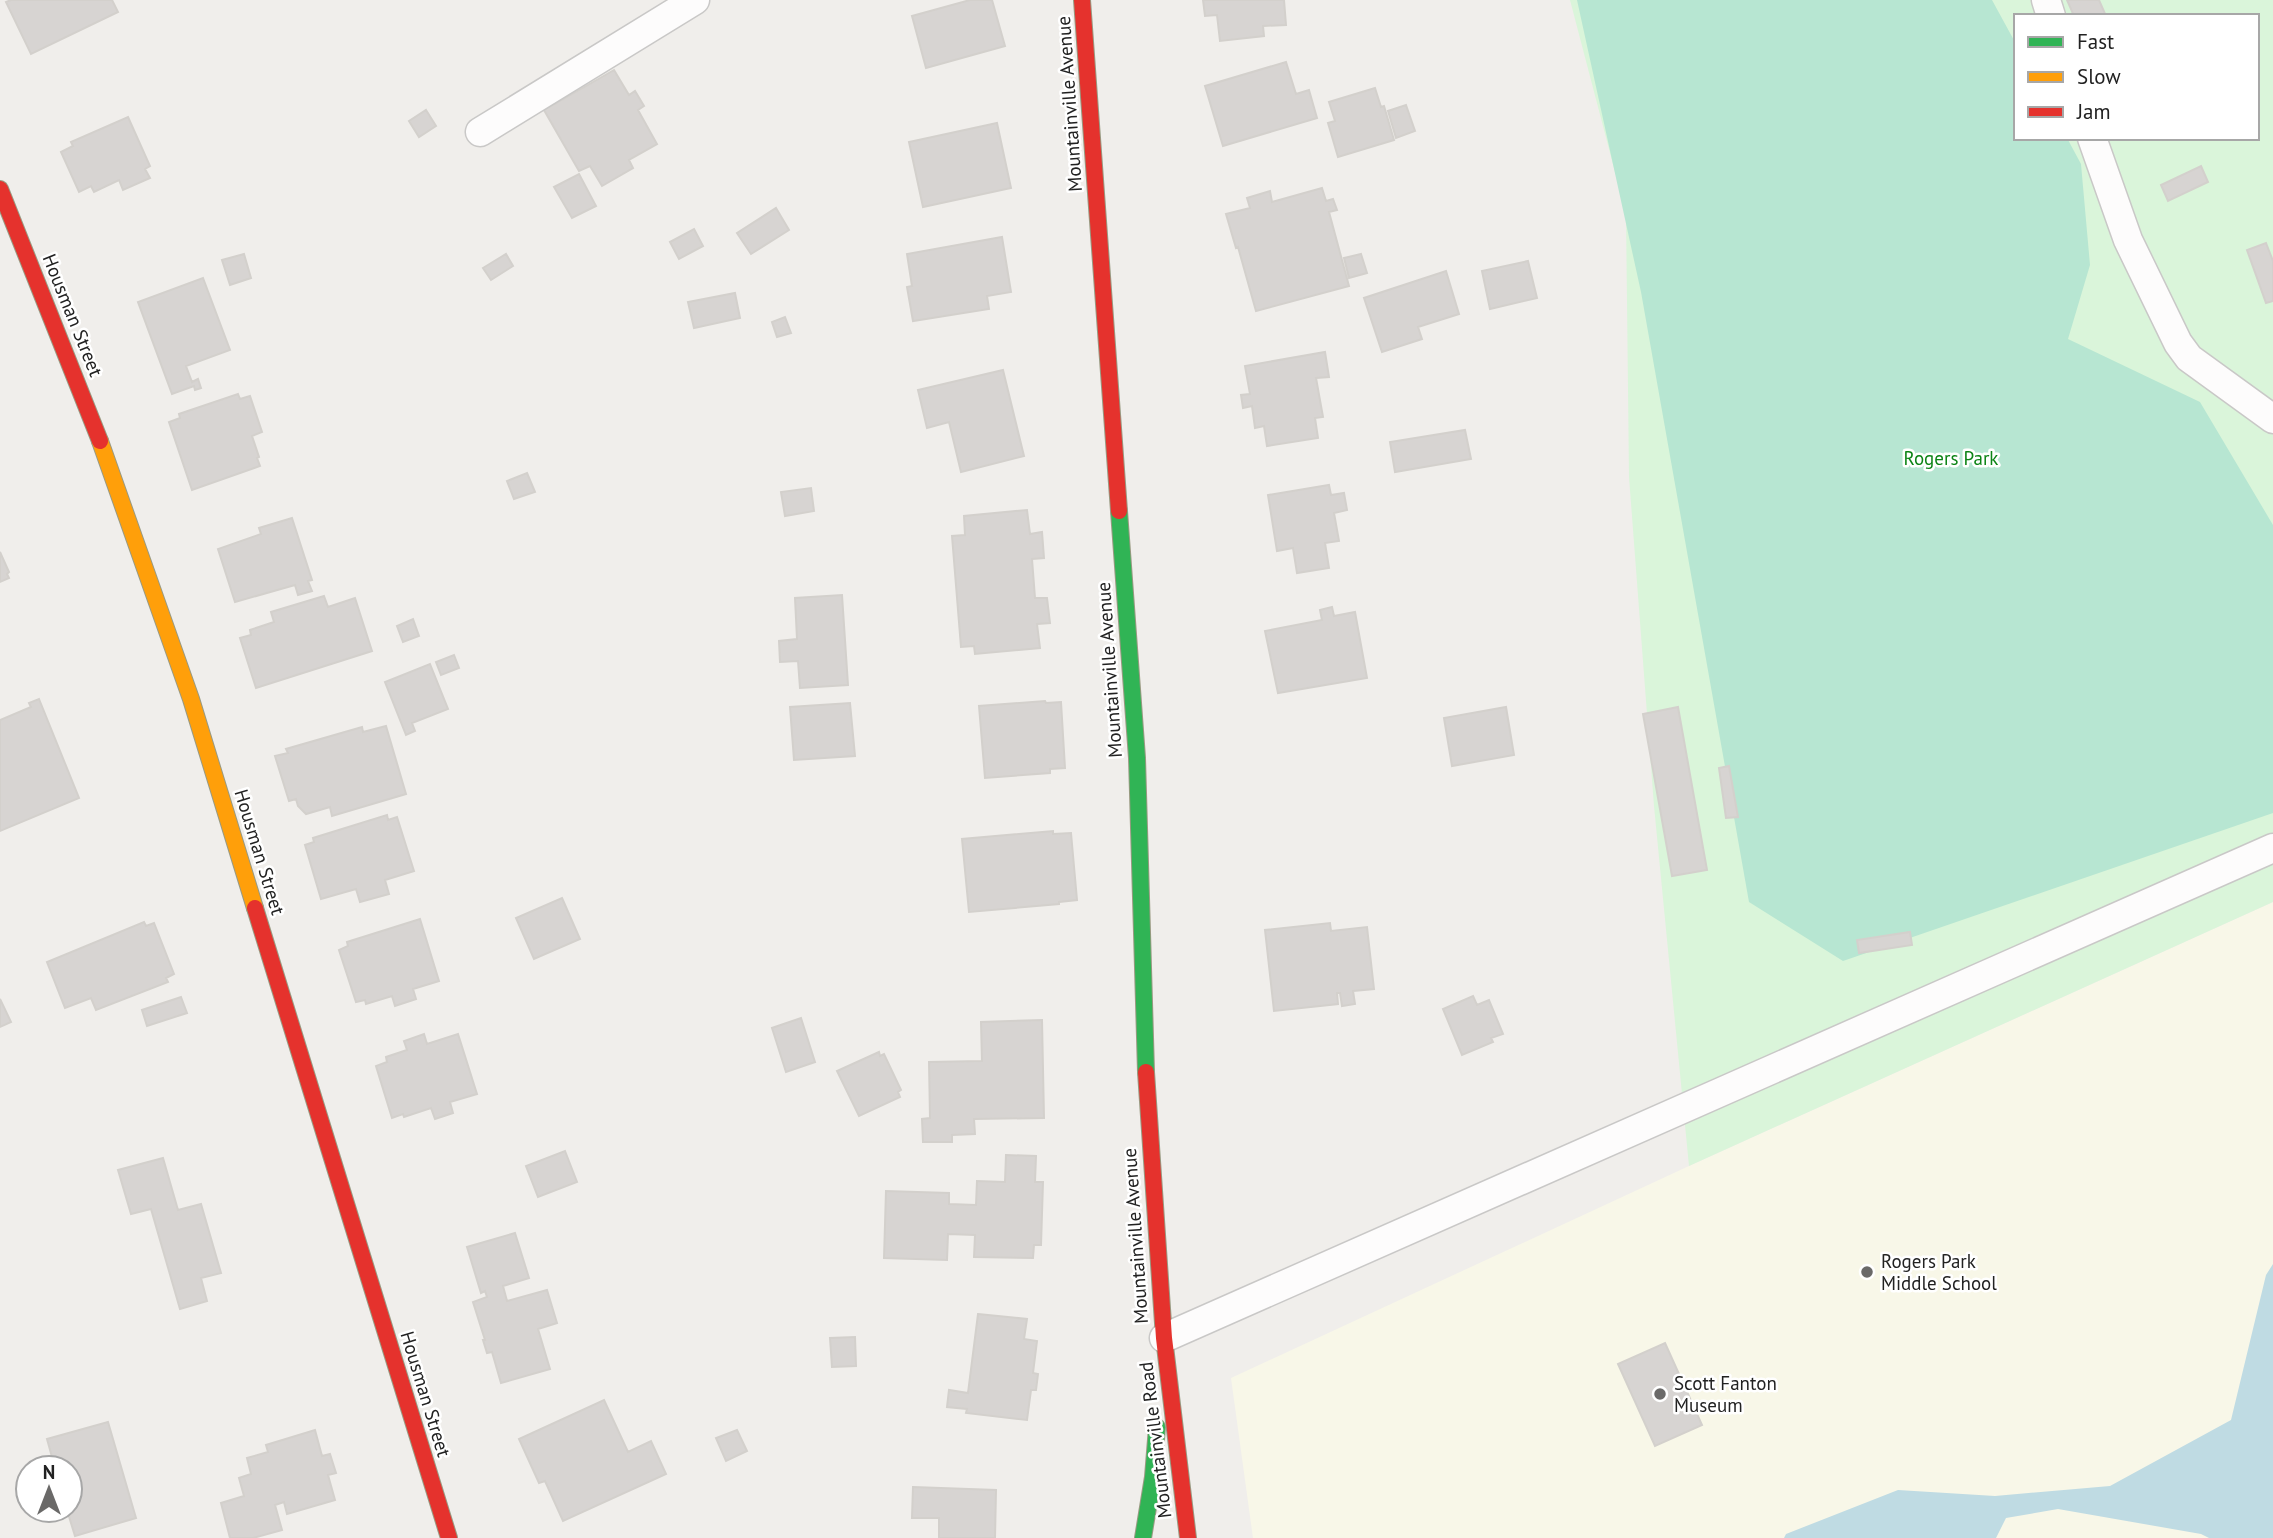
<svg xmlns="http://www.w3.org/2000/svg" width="2273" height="1538" font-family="'PT Sans',sans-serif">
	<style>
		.education { fill: #f8f7e8 }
		.park { fill: #daf5da; fill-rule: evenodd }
		.pitch { fill: #b7e6d2 }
		.water { fill: #bfdbe3 }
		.building { fill: #d7d4d2; stroke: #d3d0cc; stroke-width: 2 }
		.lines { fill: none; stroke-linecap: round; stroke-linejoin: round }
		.lane-casing { stroke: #c9c8c7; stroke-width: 31 }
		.fast-casing { stroke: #999a82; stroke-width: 18 }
		.slow-casing { stroke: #999a82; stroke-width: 18 }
		.jam-casing { stroke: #999a82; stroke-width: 18 }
		.lane { stroke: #fdfcfc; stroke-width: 28 }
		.fast { stroke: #30b455; stroke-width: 16 }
		.slow { stroke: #ff9f0a; stroke-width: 16 }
		.jam { stroke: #e5322d; stroke-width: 16 }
		.poi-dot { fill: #6a6968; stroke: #fff; stroke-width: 2.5 }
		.labels { text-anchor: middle; stroke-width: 5; stroke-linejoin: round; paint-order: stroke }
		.street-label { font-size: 19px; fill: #222; stroke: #fff }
		.park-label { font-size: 19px; fill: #0c8416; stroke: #fff }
		.poi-label { font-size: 19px; fill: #222; stroke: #fff; text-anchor: start }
	</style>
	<rect width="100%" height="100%" fill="#f0eeeb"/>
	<path class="education" d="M 2273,902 L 2273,1538 L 1253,1538 L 1231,1378 L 1689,1166 Z"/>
	<path class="park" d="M 1570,0 L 2273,0 L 2273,902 L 1689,1166 L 1654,806 L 1629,477 L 1626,214 ZM 2016,16 L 2257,16 L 2257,138 L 2016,138 Z"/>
	<path class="pitch" d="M 1577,0 L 1992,0 L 2016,44 L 2016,138 L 2067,138 L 2081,164 L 2090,265 L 2068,339 L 2200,402 L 2273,525 L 2273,813 L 1843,961 L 1749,902 L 1641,292 Z"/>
	<path class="water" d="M 2273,1264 L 2273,1538 L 2209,1538 L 2201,1534 L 2058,1509 L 2006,1518 L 1996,1538 L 1784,1538 L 1786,1534 L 1898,1490 L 1995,1496 L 2110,1486 L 2231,1420 L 2266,1275 Z"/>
	<path class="building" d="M 11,0 L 112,0 L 118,12 L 31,54 L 6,2 Z
		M 970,0 L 992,0 L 1005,46 L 926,68 L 912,16 Z
		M 1203,0 L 1284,0 L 1286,25 L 1263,26 L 1264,36 L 1220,41 L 1217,15 L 1205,16 Z
		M 2067,0 L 2099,0 L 2106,16 L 2074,16 Z
		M 1286,62 L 1296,94 L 1309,90 L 1317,118 L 1223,146 L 1205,86 Z
		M 614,70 L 629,95 L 635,91 L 644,106 L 638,110 L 657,144 L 629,160 L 633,168 L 602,186 L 590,166 L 579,171 L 544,110 Z
		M 1375,88 L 1381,107 L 1384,106 L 1394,140 L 1338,157 L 1328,123 L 1335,121 L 1329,102 Z
		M 1406,105 L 1415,131 L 1396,138 L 1388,111 Z
		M 426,110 L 436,126 L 419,137 L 409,121 Z
		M 128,117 L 150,166 L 145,169 L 150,178 L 123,190 L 119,180 L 94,192 L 91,186 L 79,192 L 61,152 L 73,146 L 71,142 Z
		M 997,123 L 1011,188 L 923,207 L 909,142 Z
		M 2201,166 L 2208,182 L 2168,201 L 2161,185 Z
		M 579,174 L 596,206 L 572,218 L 554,187 Z
		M 1322,188 L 1326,201 L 1333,199 L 1337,210 L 1329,212 L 1349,286 L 1256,311 L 1238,247 L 1236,248 L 1226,214 L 1250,208 L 1247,198 L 1270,191 L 1272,202 Z
		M 776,208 L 789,230 L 751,254 L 737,233 Z
		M 694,229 L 703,246 L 679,259 L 670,242 Z
		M 1002,237 L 1011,292 L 987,296 L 989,309 L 913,321 L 907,287 L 912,286 L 907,254 Z
		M 2266,243 L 2273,261 L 2273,301 L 2266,303 L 2247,250 Z
		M 244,254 L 251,278 L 230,285 L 222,260 Z
		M 506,254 L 513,266 L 491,280 L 483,268 Z
		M 1361,254 L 1367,273 L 1349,278 L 1344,258 Z
		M 1528,261 L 1537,298 L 1490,309 L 1482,271 Z
		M 1446,271 L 1459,314 L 1418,327 L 1422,339 L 1382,352 L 1364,298 Z
		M 203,278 L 230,350 L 186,366 L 192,382 L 198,379 L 201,388 L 195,390 L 194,386 L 172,394 L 138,302 Z
		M 735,293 L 740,318 L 694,328 L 688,302 Z
		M 785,317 L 791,333 L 777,337 L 772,322 Z
		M 1325,352 L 1329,377 L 1316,378 L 1323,417 L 1315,418 L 1318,438 L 1267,446 L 1264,426 L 1255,428 L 1252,406 L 1243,408 L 1241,395 L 1250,394 L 1245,366 Z
		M 1003,370 L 1024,456 L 961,472 L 949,422 L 927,428 L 918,390 Z
		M 238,394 L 240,399 L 250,396 L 262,432 L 252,436 L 259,457 L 257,458 L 260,466 L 192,490 L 169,422 L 180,418 L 179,414 Z
		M 1465,430 L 1471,459 L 1395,472 L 1390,442 Z
		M 527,473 L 535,492 L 514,499 L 507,481 Z
		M 1329,485 L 1331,495 L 1344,493 L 1347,510 L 1334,513 L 1339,541 L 1325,543 L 1329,568 L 1297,573 L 1293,548 L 1277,551 L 1268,495 Z
		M 811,488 L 814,511 L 785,516 L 781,492 Z
		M 1027,510 L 1030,534 L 1042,532 L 1044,558 L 1032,559 L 1035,598 L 1047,598 L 1050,623 L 1037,624 L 1040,648 L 975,654 L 974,646 L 961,647 L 952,536 L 965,535 L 964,516 Z
		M 292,518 L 312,580 L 308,581 L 312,591 L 298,595 L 295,585 L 235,602 L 218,549 L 261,534 L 259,528 Z
		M 0,552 L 9,572 L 7,574 L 9,578 L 0,582 Z
		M 842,595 L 848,685 L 800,688 L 798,661 L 780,662 L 779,641 L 797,639 L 795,598 Z
		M 324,596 L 328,607 L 355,598 L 372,651 L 256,688 L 240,638 L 251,635 L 250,630 L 274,622 L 271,612 Z
		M 1332,607 L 1334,616 L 1355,612 L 1367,678 L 1278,693 L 1265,631 L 1322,620 L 1320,610 Z
		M 413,619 L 419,636 L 403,642 L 397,626 Z
		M 454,655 L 459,668 L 441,675 L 436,662 Z
		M 430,664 L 448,709 L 412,723 L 415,731 L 406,735 L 385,682 Z
		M 39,699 L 79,798 L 0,831 L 0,720 L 31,707 L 29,703 Z
		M 1045,701 L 1046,703 L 1061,702 L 1065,768 L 1050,769 L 1050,773 L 985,778 L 979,706 Z
		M 850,703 L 855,756 L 794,760 L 790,707 Z
		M 1506,707 L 1514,755 L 1452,766 L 1444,718 Z
		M 1678,707 L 1707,870 L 1672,876 L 1643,714 Z
		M 386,726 L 406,794 L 332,816 L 330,807 L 306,814 L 298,806 L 296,799 L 289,801 L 275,756 L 288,753 L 286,749 L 362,727 L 363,732 Z
		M 1729,766 L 1738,817 L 1726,818 L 1719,768 Z
		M 387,815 L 388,820 L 397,817 L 414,871 L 385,880 L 389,894 L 360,902 L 356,889 L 321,899 L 305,845 L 314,842 L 313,838 Z
		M 1053,831 L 1053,834 L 1071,833 L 1077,900 L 1059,902 L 1059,904 L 969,912 L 962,839 Z
		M 562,898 L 580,939 L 534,959 L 516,918 Z
		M 420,919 L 439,981 L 413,989 L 416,999 L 395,1006 L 392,996 L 366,1004 L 365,1000 L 356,1002 L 339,950 L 348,946 L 347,942 Z
		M 144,922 L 146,926 L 154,923 L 174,974 L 166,978 L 168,982 L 96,1010 L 91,998 L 65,1008 L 47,962 Z
		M 1330,923 L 1331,931 L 1367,927 L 1374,989 L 1353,991 L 1355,1004 L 1342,1006 L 1340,993 L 1337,993 L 1338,1004 L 1274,1011 L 1265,930 Z
		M 1910,932 L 1912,945 L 1859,953 L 1857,940 Z
		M 1473,996 L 1477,1005 L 1489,1000 L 1503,1034 L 1491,1038 L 1493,1042 L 1462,1055 L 1443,1009 Z
		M 181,997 L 187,1013 L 147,1026 L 142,1010 Z
		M 0,999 L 11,1022 L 0,1027 Z
		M 801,1018 L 815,1062 L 786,1072 L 772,1028 Z
		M 1042,1020 L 1044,1118 L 974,1119 L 975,1134 L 952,1135 L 952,1142 L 923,1142 L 922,1119 L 930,1118 L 929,1062 L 982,1061 L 981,1022 Z
		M 424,1034 L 427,1044 L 458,1034 L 477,1094 L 450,1102 L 453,1113 L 435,1119 L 431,1108 L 404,1117 L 403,1114 L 392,1118 L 376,1066 L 387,1062 L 386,1057 L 407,1050 L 404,1041 Z
		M 879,1052 L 880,1056 L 884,1054 L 901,1090 L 898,1092 L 900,1097 L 859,1116 L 837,1071 Z
		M 565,1151 L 577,1182 L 538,1197 L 526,1166 Z
		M 1006,1155 L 1036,1156 L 1035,1182 L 1043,1182 L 1041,1245 L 1034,1245 L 1033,1258 L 974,1257 L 975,1235 L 948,1234 L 947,1260 L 884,1258 L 886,1191 L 949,1193 L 949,1204 L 976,1205 L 977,1181 L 1005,1182 Z
		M 163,1158 L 178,1210 L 201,1204 L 221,1273 L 201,1278 L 207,1301 L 180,1309 L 151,1209 L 131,1214 L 118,1170 Z
		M 515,1233 L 529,1278 L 503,1286 L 507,1301 L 547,1290 L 557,1323 L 538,1329 L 550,1369 L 501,1383 L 492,1352 L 487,1353 L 483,1340 L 485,1340 L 473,1302 L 487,1297 L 485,1291 L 481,1293 L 467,1247 Z
		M 978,1314 L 1027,1319 L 1024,1339 L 1037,1341 L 1033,1373 L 1038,1374 L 1036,1390 L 1031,1390 L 1027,1420 L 966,1413 L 967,1409 L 947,1407 L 949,1390 L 968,1393 Z
		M 855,1337 L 856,1366 L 832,1367 L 830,1338 Z
		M 1665,1343 L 1702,1425 L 1655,1446 L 1618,1364 Z
		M 604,1400 L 628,1452 L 651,1441 L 666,1474 L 563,1521 L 545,1481 L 539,1483 L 519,1439 Z
		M 108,1422 L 136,1518 L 75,1536 L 67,1510 L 70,1510 L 70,1468 L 55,1468 L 47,1439 Z
		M 315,1430 L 322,1456 L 330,1454 L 336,1473 L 328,1475 L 335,1500 L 287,1514 L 284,1502 L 275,1505 L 282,1530 L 253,1538 L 230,1538 L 221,1503 L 244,1496 L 239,1478 L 251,1474 L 247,1458 L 268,1452 L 266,1445 Z
		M 737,1430 L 747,1451 L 726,1461 L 716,1438 Z
		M 913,1487 L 996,1490 L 995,1538 L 939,1538 L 939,1518 L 912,1518 Z"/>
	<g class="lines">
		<g class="lane-casing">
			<path id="lane" d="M 2046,0 L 2051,16
				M 480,132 L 695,0
				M 2092,138 L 2128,240 L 2178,343 L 2189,358 L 2273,419
				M 1164,1338 L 2273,848"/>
		</g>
		<g class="fast-casing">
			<path id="fast" d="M 1119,511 L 1137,758 L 1146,1072
				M 1143,1538 L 1153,1477 L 1157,1427"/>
		</g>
		<g class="slow-casing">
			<path id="slow" d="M 100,441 L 191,699 L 255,908"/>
		</g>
		<g class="jam-casing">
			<path id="jam" d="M 1082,0 L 1119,511
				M 0,189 L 100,441
				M 255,908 L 449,1538
				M 1146,1072 L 1164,1338 L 1188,1538"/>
		</g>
		<use href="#lane" class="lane"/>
		<use href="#fast" class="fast"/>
		<use href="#slow" class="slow"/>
		<use href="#jam" class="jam"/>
	</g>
	<g class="poi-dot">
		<circle cx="1867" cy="1272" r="7"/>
		<circle cx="1660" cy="1394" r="7"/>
	</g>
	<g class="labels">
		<g class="street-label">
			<text transform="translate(1069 104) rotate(-94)" y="7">Mountainville Avenue</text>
			<text transform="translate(73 315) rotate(68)" y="7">Housman Street</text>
			<text transform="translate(1109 670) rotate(-94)" y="7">Mountainville Avenue</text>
			<text transform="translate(260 852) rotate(73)" y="7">Housman Street</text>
			<text transform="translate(1135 1236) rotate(-94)" y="7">Mountainville Avenue</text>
			<text transform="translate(426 1394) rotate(73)" y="7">Housman Street</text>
			<text transform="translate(1155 1440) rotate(-97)" y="7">Mountainville Road</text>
		</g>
		<g class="park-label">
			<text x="1951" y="465">Rogers Park</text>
		</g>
		<g class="poi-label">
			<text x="1881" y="1268">Rogers Park<tspan x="1881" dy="22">Middle School</tspan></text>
			<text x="1674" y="1390">Scott Fanton<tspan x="1674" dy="22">Museum</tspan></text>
		</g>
	</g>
	<rect x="2014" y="14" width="245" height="126" fill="#ffffff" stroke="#a7a7a7" stroke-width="2"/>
	<rect x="2028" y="37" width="35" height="10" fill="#30b455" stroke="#a7a7a7" stroke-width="2"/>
	<text x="2077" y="49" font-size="21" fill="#222222">Fast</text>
	<rect x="2028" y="72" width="35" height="10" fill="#ff9f0a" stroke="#a7a7a7" stroke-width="2"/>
	<text x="2077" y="84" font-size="21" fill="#222222">Slow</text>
	<rect x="2028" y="107" width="35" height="10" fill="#e5322d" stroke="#a7a7a7" stroke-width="2"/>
	<text x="2077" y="119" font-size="21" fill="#222222">Jam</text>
	<g transform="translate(49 1489)"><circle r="33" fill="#ffffff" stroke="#a7a7a7" stroke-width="2"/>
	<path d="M0-5L12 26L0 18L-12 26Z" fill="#6a6968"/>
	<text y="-10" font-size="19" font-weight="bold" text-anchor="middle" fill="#222222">N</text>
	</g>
</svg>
